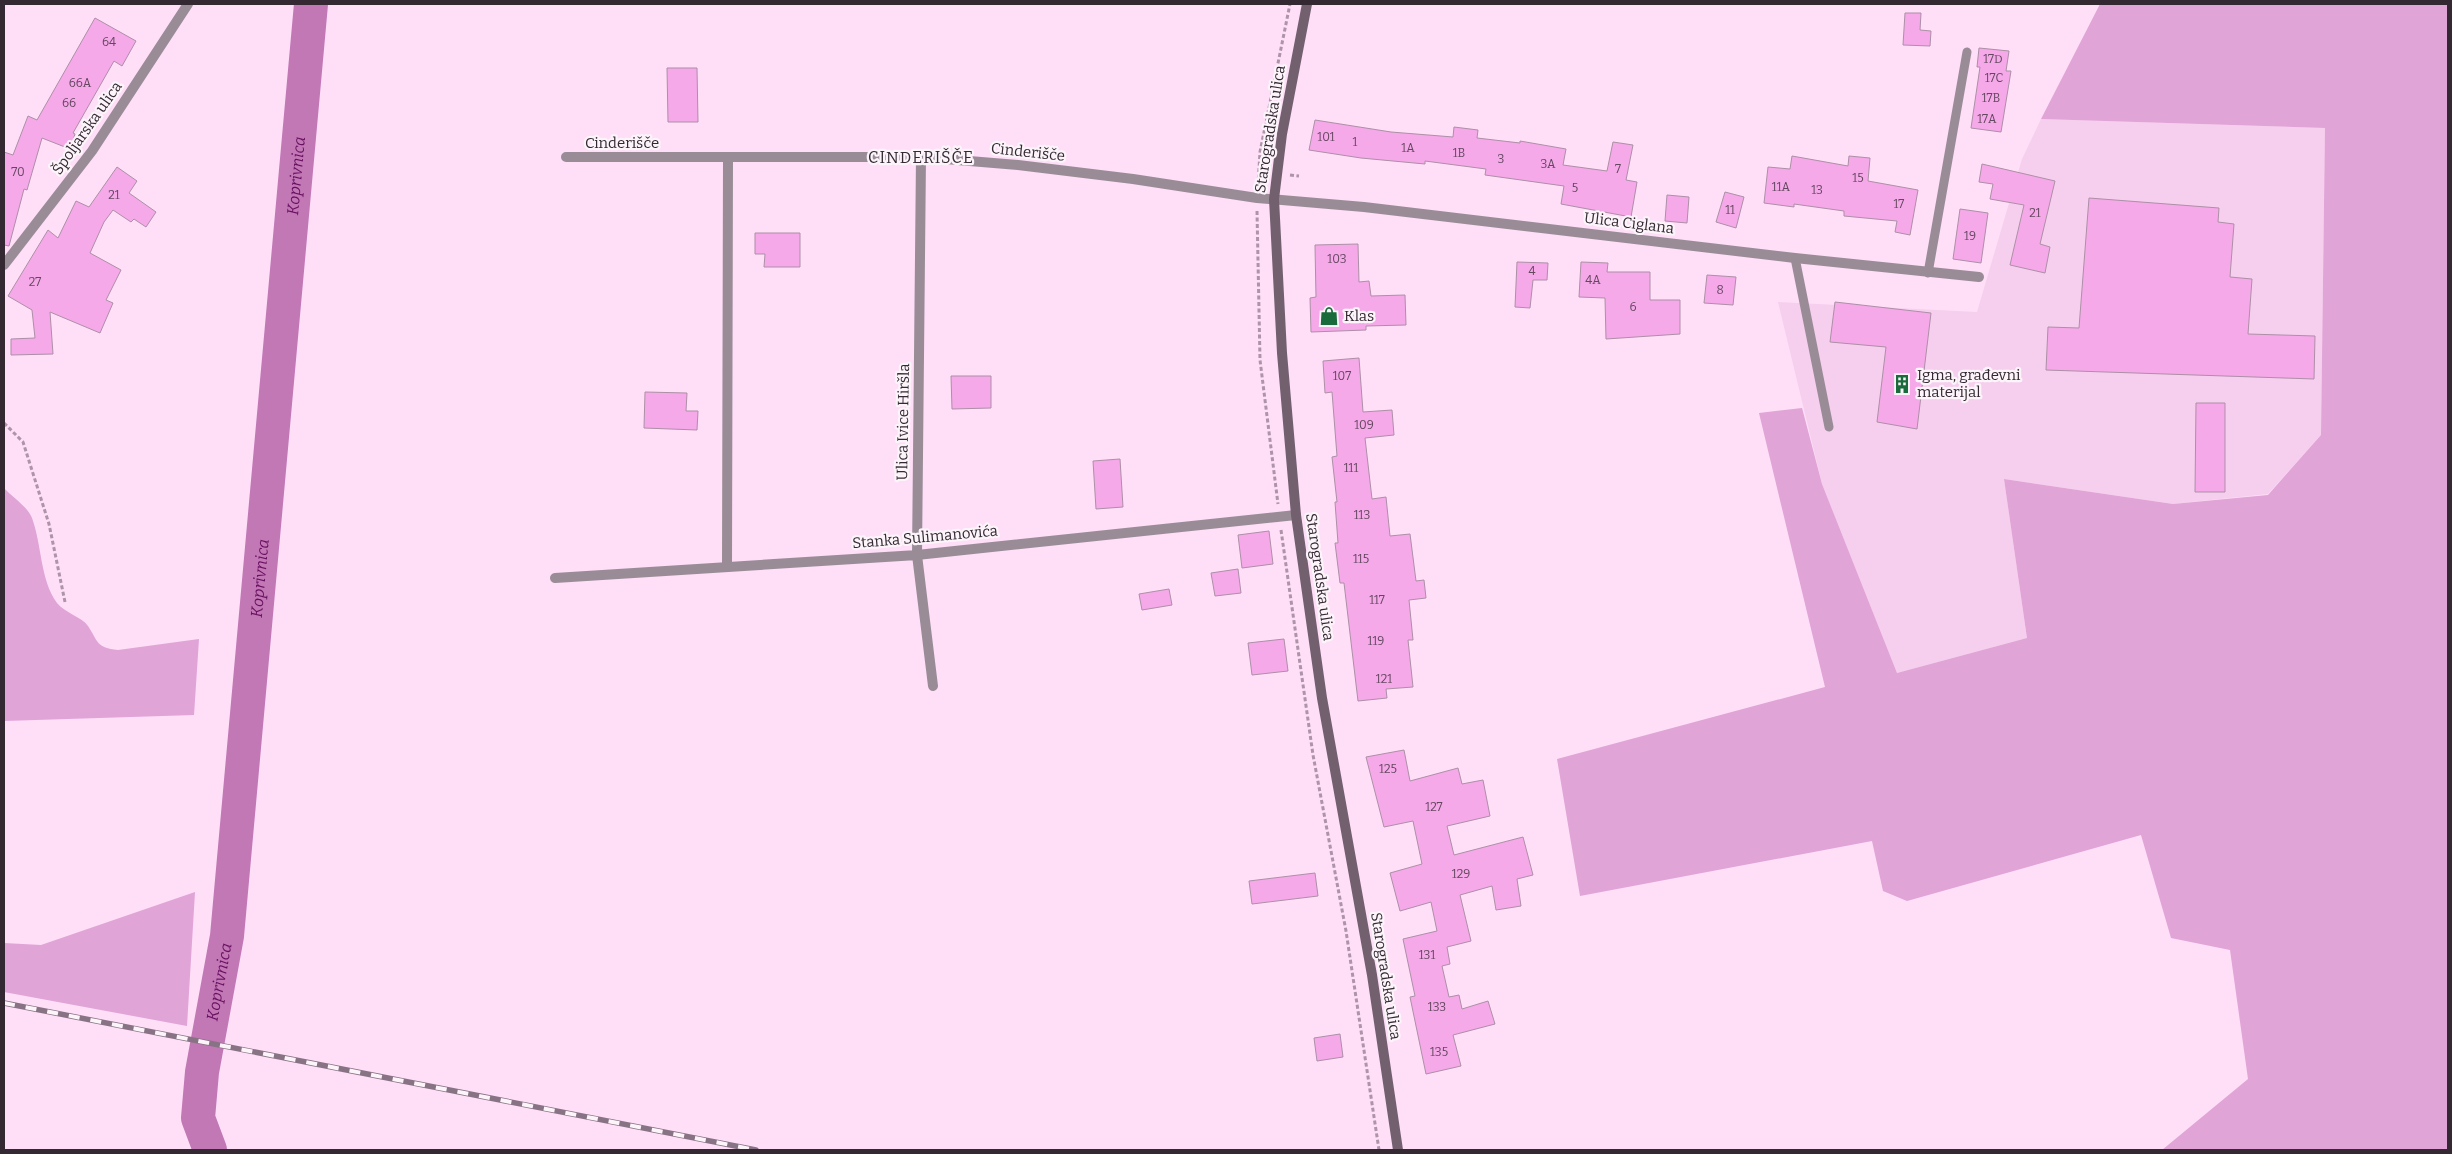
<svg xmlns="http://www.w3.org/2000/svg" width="2452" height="1154" font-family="Bitter,serif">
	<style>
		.built { fill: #f6cfee }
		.green { fill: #e0a4d6 }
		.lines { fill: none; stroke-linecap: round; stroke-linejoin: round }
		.river { stroke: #c178b5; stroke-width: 34 }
		.building { fill: #f6a9e9; stroke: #ad8fa7 }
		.path { stroke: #ad94a8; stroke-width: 3; stroke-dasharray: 4 2.5; stroke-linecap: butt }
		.lane { stroke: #9a8c97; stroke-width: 9 }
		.street { stroke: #9a8c97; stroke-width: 10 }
		.secondary { stroke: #73606f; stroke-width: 10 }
		.rail-casing { stroke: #887384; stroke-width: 5.5 }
		.rail { stroke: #fbf5fa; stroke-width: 4; stroke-dasharray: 11; stroke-linecap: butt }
		.labels { text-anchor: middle; stroke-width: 4.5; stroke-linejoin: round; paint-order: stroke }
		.number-label { font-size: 12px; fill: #644860 }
		.street-label { font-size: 15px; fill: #342832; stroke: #fbf5fa }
		.poi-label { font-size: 15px; fill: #342832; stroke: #fbf5fa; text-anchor: start }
		.neighbourhood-label { font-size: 16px; letter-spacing: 1px; fill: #342832; stroke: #fbf5fa }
		.water-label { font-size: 16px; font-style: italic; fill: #691061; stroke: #fbf5fa }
	</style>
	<rect width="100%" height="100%" fill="#ffdef8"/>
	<path class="built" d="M 2041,119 L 2325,128 L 2321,435 L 2268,494 L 2173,504 L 2004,479 L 2027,638 L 1897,673 L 1822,484 L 1778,302 L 1977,312 L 2022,159 Z"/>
	<path class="green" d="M 2100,4 L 2448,4 L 2448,1150 L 2162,1150 L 2248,1079 L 2230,950 L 2171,938 L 2141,835 L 1907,901 L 1883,891 L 1872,841 L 1580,896 L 1557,759 L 1825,687 L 1759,413 L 1802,408 L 1822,484 L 1897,673 L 2027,638 L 2004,479 L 2173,504 L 2268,495 L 2321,435 L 2325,128 L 2041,119 Z
		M 4,488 C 12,497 28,507 32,518 C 42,545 40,580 57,603 C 65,613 82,617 88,626 C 98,641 96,648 118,650 L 199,639 L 194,715 L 4,721 Z
		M 195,892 L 187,1026 L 4,992 L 4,943 L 41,945 Z"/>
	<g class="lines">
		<path class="river" id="s1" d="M 210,1150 L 198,1118 L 202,1072 L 227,936 L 311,4"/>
	</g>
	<path class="building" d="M 1905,13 L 1921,13 L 1920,30 L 1931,31 L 1930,46 L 1903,45 Z
		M 95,18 L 136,41 L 122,66 L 114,61 L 73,133 L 75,134 L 70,149 L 42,138 L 27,190 L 24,189 L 9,246 L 4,245 L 4,152 L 13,155 L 28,116 L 37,120 Z
		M 1979,48 L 2009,51 L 2006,71 L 2011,71 L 2001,132 L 1971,128 L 1980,67 L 1977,67 Z
		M 667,68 L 697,68 L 698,122 L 668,122 Z
		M 1315,120 L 1391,132 L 1453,137 L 1454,127 L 1478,130 L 1477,138 L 1520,143 L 1520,141 L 1566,149 L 1563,165 L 1607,171 L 1613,142 L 1633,145 L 1626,180 L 1637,182 L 1631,217 L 1561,204 L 1564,186 L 1485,175 L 1486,169 L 1425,161 L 1425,164 L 1361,158 L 1309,150 Z
		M 1792,156 L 1848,166 L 1849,156 L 1870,158 L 1868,181 L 1918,190 L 1910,235 L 1895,232 L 1897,221 L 1844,216 L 1844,211 L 1794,204 L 1794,207 L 1764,203 L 1768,167 L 1790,169 Z
		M 1982,164 L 2055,181 L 2040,244 L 2050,247 L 2045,273 L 2010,265 L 2024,205 L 1990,199 L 1993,184 L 1979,182 Z
		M 117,167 L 137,181 L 129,193 L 156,212 L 146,227 L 134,219 L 131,222 L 113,210 L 104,222 L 90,253 L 121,270 L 106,300 L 113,303 L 100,333 L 50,312 L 53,354 L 11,355 L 11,339 L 35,338 L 32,310 L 8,296 L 48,230 L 58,238 L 76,201 L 89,207 Z
		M 1725,192 L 1744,197 L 1736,228 L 1716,222 Z
		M 1667,195 L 1689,197 L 1687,223 L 1665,221 Z
		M 2089,198 L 2219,208 L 2218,222 L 2234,224 L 2230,277 L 2252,279 L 2248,334 L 2315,336 L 2314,379 L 2046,370 L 2048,327 L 2079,328 Z
		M 1960,209 L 1988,213 L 1981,263 L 1953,259 Z
		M 755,233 L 800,233 L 800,267 L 764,267 L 765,254 L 755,254 Z
		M 1358,244 L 1359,282 L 1369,281 L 1371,296 L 1405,295 L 1406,325 L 1366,326 L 1366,330 L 1311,332 L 1310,298 L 1316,297 L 1315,245 Z
		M 1517,262 L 1548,263 L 1547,280 L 1533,280 L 1530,308 L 1515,307 Z
		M 1581,262 L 1608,263 L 1607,272 L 1650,272 L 1650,300 L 1680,300 L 1680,334 L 1606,339 L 1605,298 L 1579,297 Z
		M 1707,275 L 1736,277 L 1733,305 L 1704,303 Z
		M 1835,302 L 1931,313 L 1917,429 L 1877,422 L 1886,347 L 1830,342 Z
		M 1359,358 L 1363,412 L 1392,410 L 1394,435 L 1365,438 L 1372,499 L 1386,497 L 1390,536 L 1410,534 L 1416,581 L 1424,580 L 1426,598 L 1409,600 L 1413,640 L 1408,640 L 1413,687 L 1386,689 L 1387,698 L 1358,701 L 1344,583 L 1340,583 L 1335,543 L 1338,543 L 1335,502 L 1337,502 L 1332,457 L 1337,456 L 1332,392 L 1325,393 L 1323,361 Z
		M 951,376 L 991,376 L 991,408 L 952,409 Z
		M 645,392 L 687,393 L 686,411 L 698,411 L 697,430 L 644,428 Z
		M 2196,403 L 2225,403 L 2225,492 L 2195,492 Z
		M 1120,459 L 1123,507 L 1096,509 L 1093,461 Z
		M 1269,531 L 1273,564 L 1242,568 L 1238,535 Z
		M 1238,569 L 1241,593 L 1215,596 L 1211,573 Z
		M 1169,589 L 1172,605 L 1142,610 L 1139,594 Z
		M 1284,639 L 1288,671 L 1252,675 L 1248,643 Z
		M 1404,750 L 1410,781 L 1458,768 L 1462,784 L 1483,780 L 1490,816 L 1447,826 L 1454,855 L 1523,837 L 1533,875 L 1517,879 L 1521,906 L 1496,910 L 1492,886 L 1460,895 L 1471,941 L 1447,947 L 1450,964 L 1442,966 L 1449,997 L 1459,995 L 1462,1009 L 1488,1001 L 1495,1024 L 1453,1035 L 1461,1066 L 1426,1074 L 1410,997 L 1415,996 L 1403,939 L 1437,931 L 1431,902 L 1400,911 L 1390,873 L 1422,864 L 1413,821 L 1384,827 L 1366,757 Z
		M 1315,873 L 1318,896 L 1252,904 L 1249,881 Z
		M 1340,1034 L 1343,1057 L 1317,1061 L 1314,1038 Z"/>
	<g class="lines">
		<path class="path" d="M 1290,175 L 1299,176
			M 1258,185 L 1260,152 L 1290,4
			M 1257,211 L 1260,360 L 1278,504
			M 4,423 L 23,442 L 49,524 L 65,602
			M 1281,530 L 1313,755 L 1346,931 L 1379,1150"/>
		<path class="lane" d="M 1795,258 L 1829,427
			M 1928,273 L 1967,52"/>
		<path class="street" d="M 566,157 L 921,157 L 1018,165 L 1133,179 L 1257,198 L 1364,207 L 1795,258 L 1979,277
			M 921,157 L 917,555 L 933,686
			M 4,265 L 92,151 L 188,4
			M 727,567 L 728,158
			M 555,578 L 917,555 L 1296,515"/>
		<path class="secondary" d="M 1307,4 L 1282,134 L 1274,199 L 1282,353 L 1296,515 L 1322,698 L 1372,975 L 1398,1150"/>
		<g class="rail-casing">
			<path id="rail" d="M 4,1003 L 756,1150"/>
		</g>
		<use href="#rail" class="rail"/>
	</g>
	<defs>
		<g id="shop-bare" transform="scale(1.5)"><path d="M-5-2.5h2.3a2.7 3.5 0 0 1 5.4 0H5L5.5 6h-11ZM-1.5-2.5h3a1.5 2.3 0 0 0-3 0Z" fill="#1a6b3b" stroke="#fbf5fa" stroke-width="2.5" paint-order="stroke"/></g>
		<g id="building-bare" transform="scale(1.5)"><path d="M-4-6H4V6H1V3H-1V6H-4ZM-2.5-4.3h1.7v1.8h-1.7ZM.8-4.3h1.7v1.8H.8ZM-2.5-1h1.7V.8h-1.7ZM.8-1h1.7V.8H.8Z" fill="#1a6b3b" stroke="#fbf5fa" stroke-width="2.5" paint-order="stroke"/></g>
	</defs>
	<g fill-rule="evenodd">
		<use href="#shop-bare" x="1329" y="316"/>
		<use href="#building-bare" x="1902" y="384"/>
	</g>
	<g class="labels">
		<g class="number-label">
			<text x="109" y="46">64</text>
			<text x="1993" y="63">17D</text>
			<text x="1994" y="82">17C</text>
			<text x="80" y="87">66A</text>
			<text x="1991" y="102">17B</text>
			<text x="69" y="107">66</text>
			<text x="1987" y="123">17A</text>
			<text x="1326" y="141">101</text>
			<text x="1355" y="146">1</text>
			<text x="1408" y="152">1A</text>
			<text x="1459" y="157">1B</text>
			<text x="1501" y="163">3</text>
			<text x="1548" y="168">3A</text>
			<text x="1618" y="173">7</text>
			<text x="18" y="176">70</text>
			<text x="1858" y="182">15</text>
			<text x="1781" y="191">11A</text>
			<text x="1575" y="192">5</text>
			<text x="1817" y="194">13</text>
			<text x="114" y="199">21</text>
			<text x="1899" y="208">17</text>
			<text x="1730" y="214">11</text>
			<text x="2035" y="217">21</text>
			<text x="1970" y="240">19</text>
			<text x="1337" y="263">103</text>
			<text x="1532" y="275">4</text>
			<text x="1593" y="284">4A</text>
			<text x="35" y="286">27</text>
			<text x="1720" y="294">8</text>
			<text x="1633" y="311">6</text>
			<text x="1342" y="380">107</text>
			<text x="1364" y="429">109</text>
			<text x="1351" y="472">111</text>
			<text x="1362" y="519">113</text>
			<text x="1361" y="563">115</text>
			<text x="1377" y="604">117</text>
			<text x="1376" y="645">119</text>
			<text x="1384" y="683">121</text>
			<text x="1388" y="773">125</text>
			<text x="1434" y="811">127</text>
			<text x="1461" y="878">129</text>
			<text x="1427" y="959">131</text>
			<text x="1437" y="1011">133</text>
			<text x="1439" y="1056">135</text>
		</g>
		<g class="street-label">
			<text transform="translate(87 128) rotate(-55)" y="5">Špoljarska ulica</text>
			<text transform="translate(1270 129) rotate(-81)" y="5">Starogradska ulica</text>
			<text x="622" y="148">Cinderišče</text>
			<text transform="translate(1028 152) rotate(6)" y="5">Cinderišče</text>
			<text transform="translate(1629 223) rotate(7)" y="5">Ulica Ciglana</text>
			<text transform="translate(903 422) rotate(-89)" y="5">Ulica Ivice Hiršla</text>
			<text transform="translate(925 537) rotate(-5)" y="5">Stanka Sulimanovića</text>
			<text transform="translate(1320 577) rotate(82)" y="5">Starogradska ulica</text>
			<text transform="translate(1386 976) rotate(81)" y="5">Starogradska ulica</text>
		</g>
		<g class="poi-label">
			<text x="1344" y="321">Klas</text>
			<text x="1917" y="380">Igma, građevni<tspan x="1917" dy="17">materijal</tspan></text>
		</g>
		<g class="neighbourhood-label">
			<text x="921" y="163">CINDERIŠČE</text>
		</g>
		<g class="water-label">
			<text dy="6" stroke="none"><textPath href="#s1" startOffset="982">Koprivnica</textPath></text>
			<text dy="6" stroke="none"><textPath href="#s1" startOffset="578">Koprivnica</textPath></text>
			<text dy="6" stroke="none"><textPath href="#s1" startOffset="172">Koprivnica</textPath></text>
		</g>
	</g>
	<rect width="2452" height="1154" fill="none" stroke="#342832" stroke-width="10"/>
</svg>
